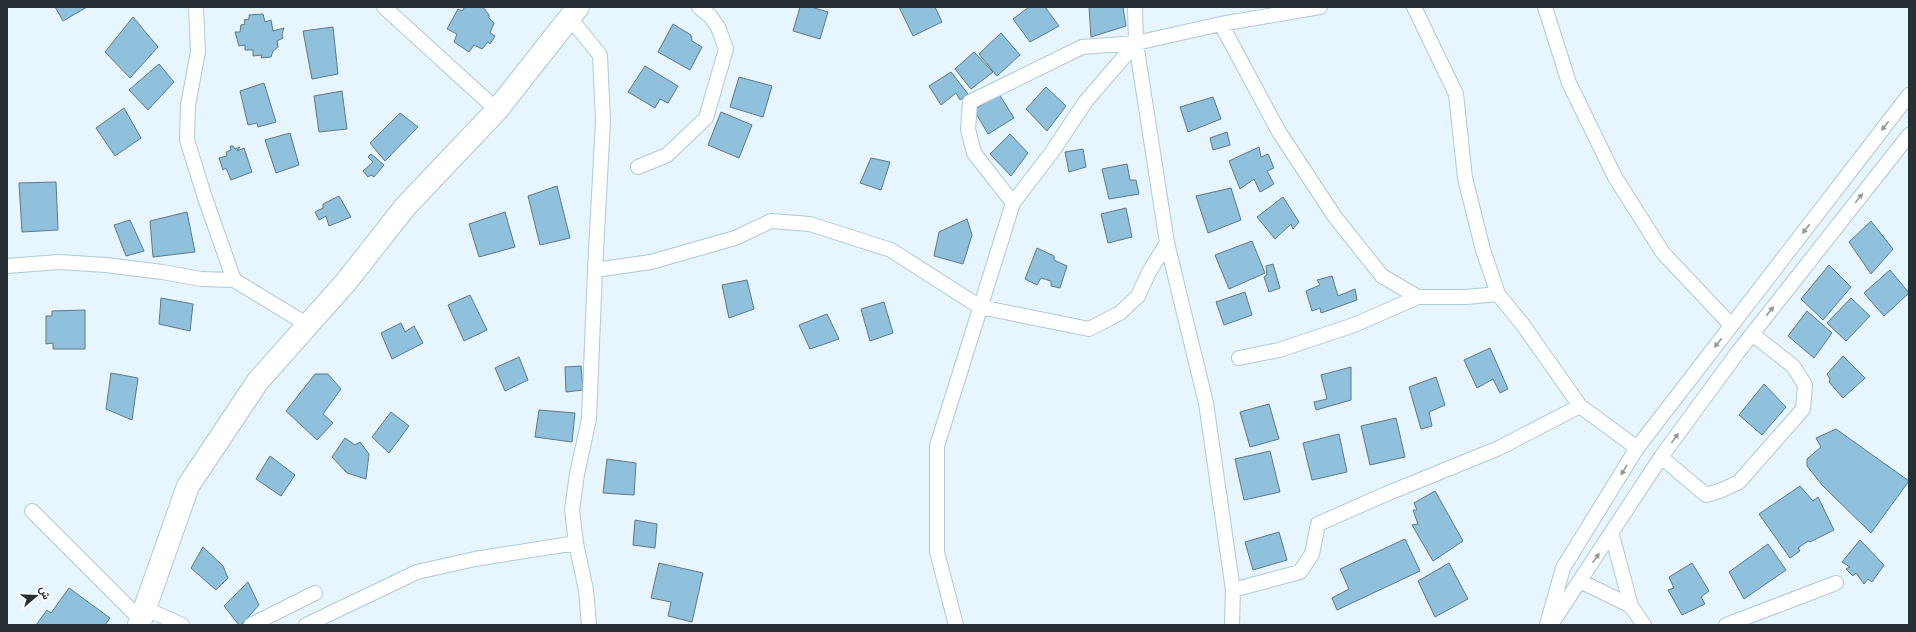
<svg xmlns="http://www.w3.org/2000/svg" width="1916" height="632" font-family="'Golos Text',Vazirmatn,sans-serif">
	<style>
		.building { fill: #8fc1dd; stroke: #607885 }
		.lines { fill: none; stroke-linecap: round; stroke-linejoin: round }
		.street-casing { stroke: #b0c9d7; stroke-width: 16 }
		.primary-casing { stroke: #b0c9d7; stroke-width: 24 }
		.street { stroke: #fff; stroke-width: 14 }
		.primary { stroke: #fff; stroke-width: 22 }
		.oneway { fill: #92989a }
	</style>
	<rect width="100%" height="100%" fill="#e6f5fe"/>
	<path class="building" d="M 55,7 L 87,7 L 63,21 Z
		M 465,7 L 483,7 L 489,15 L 489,18 L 494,23 L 490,33 L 495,36 L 490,44 L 488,42 L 482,49 L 474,45 L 469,52 L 454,42 L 457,34 L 447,29 L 458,9 L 462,11 Z
		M 800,7 L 811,7 L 828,12 L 820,39 L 793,31 Z
		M 899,7 L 935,7 L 942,22 L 913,36 Z
		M 1029,7 L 1045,7 L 1059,26 L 1030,42 L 1013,19 Z
		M 1089,7 L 1123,7 L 1126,26 L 1091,37 Z
		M 263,14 L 265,22 L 271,20 L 273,31 L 284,28 L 282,34 L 283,38 L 277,41 L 278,47 L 273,51 L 271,57 L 261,58 L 262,55 L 253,56 L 253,50 L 245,50 L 245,45 L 239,46 L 235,32 L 240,32 L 241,25 L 245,24 L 244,20 L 249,19 L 249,15 Z
		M 133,17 L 158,47 L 130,78 L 105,52 Z
		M 673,24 L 691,35 L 692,41 L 702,47 L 690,70 L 658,52 Z
		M 333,27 L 338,74 L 312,79 L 303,31 Z
		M 1001,33 L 1020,55 L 997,76 L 979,54 Z
		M 974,52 L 993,72 L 971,89 L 955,69 Z
		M 159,64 L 174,82 L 148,110 L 129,90 Z
		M 645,66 L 678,86 L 668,103 L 660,99 L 655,108 L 628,92 Z
		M 951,72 L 968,94 L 960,100 L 956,93 L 941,105 L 929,86 Z
		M 739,77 L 772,86 L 763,117 L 730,107 Z
		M 264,83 L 276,122 L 258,127 L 257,123 L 248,125 L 240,91 Z
		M 1046,87 L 1066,106 L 1047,131 L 1026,109 Z
		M 342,91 L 347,129 L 319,132 L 314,96 Z
		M 999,94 L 1014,118 L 988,134 L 974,110 Z
		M 1213,97 L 1221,119 L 1188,132 L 1180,107 Z
		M 124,108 L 141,138 L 115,156 L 96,128 Z
		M 721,112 L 752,125 L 739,158 L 708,145 Z
		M 400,113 L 418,127 L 385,161 L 370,143 Z
		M 1227,132 L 1230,145 L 1213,150 L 1210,138 Z
		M 290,133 L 299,165 L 276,173 L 265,140 Z
		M 1010,134 L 1028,153 L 1011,176 L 990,154 Z
		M 230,146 L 233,146 L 235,149 L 240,147 L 237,151 L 244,148 L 252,172 L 231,180 L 226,168 L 223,170 L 219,158 L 227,156 L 226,152 L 231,150 Z
		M 1259,147 L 1261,157 L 1268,154 L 1274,168 L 1267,171 L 1274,184 L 1260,192 L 1254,179 L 1240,189 L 1229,161 Z
		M 1083,149 L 1086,167 L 1069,172 L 1065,152 Z
		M 371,154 L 384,165 L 374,177 L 371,175 L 368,177 L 363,171 L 373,162 L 368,157 Z
		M 871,158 L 890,162 L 881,190 L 860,183 Z
		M 1127,164 L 1130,180 L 1136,180 L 1139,194 L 1109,199 L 1102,169 Z
		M 56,182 L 58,230 L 22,232 L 19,183 Z
		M 557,186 L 570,238 L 540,245 L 528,196 Z
		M 1231,188 L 1241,220 L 1208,233 L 1196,196 Z
		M 339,196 L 351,217 L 329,226 L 326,216 L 319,220 L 315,212 L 323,208 L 323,204 Z
		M 1283,197 L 1299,222 L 1293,229 L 1291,224 L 1275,239 L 1257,217 Z
		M 1126,208 L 1132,237 L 1108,243 L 1101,214 Z
		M 187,212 L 195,252 L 153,257 L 150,221 Z
		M 505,212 L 515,247 L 479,257 L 469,224 Z
		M 967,219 L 972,235 L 963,264 L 934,256 L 939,232 Z
		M 130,220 L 144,251 L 126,256 L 114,225 Z
		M 1871,221 L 1893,249 L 1871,274 L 1849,242 Z
		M 1252,241 L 1265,273 L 1229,289 L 1215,255 Z
		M 1037,248 L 1054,256 L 1054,260 L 1067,266 L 1060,288 L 1051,286 L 1051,281 L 1041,278 L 1037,285 L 1025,279 Z
		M 1273,264 L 1280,288 L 1269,292 L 1264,277 L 1267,275 L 1266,266 Z
		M 1829,265 L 1851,287 L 1823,320 L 1801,299 Z
		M 1890,270 L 1909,293 L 1884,316 L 1864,293 Z
		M 1332,276 L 1338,296 L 1355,289 L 1357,300 L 1321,313 L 1320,308 L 1312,311 L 1306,291 L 1320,285 L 1317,280 Z
		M 747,280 L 754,309 L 729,318 L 722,285 Z
		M 1245,292 L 1252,315 L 1224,325 L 1216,302 Z
		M 470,295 L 487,330 L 464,341 L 448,305 Z
		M 161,298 L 193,304 L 190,331 L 159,324 Z
		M 1851,298 L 1870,316 L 1846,341 L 1827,323 Z
		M 884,302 L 893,333 L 870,341 L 861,309 Z
		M 85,310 L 85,349 L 53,349 L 53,343 L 46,344 L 46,316 L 52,316 L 52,311 Z
		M 1807,311 L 1832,333 L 1814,358 L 1788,336 Z
		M 827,314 L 839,339 L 810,349 L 799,325 Z
		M 401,323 L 405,332 L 414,326 L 423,343 L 392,359 L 381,333 Z
		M 1490,348 L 1508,389 L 1500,393 L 1493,379 L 1477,388 L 1464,360 Z
		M 1843,356 L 1865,378 L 1843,398 L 1829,382 L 1830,379 L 1827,374 Z
		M 519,357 L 528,380 L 505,391 L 495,368 Z
		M 581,366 L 583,390 L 566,392 L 565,367 Z
		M 1351,367 L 1351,400 L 1316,410 L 1314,402 L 1327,399 L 1321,375 Z
		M 111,373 L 138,378 L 132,420 L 106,409 Z
		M 315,374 L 328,374 L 341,389 L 323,414 L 333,423 L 317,440 L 286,411 Z
		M 1436,377 L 1445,405 L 1429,412 L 1432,426 L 1421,429 L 1409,387 Z
		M 1764,384 L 1786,407 L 1762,435 L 1739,415 Z
		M 1269,404 L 1279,439 L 1250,447 L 1240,412 Z
		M 539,410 L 575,413 L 572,442 L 535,437 Z
		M 391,412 L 409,426 L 389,453 L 372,437 Z
		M 1396,418 L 1405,457 L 1370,465 L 1361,426 Z
		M 1836,429 L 1909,481 L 1871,533 L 1822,485 L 1807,466 L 1807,459 L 1821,447 L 1816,438 Z
		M 1339,434 L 1347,472 L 1312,480 L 1303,443 Z
		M 345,438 L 355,445 L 360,442 L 369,454 L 366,479 L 347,473 L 332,457 Z
		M 1270,451 L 1280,492 L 1244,500 L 1235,459 Z
		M 270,456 L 295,475 L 281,496 L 256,479 Z
		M 607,459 L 636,463 L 634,495 L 603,493 Z
		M 1800,486 L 1813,501 L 1818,497 L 1834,530 L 1810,542 L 1808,541 L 1798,548 L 1800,551 L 1790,558 L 1759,514 Z
		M 1435,491 L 1463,541 L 1433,561 L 1412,525 L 1418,524 L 1413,510 L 1417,510 L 1414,503 Z
		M 635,520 L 657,524 L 655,548 L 633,545 Z
		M 1279,532 L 1287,560 L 1253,570 L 1245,542 Z
		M 1405,539 L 1420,571 L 1337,610 L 1332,598 L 1349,589 L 1340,569 Z
		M 1860,540 L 1884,565 L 1872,582 L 1868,579 L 1864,584 L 1856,573 L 1853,576 L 1846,569 L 1850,567 L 1842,562 Z
		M 1768,544 L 1786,570 L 1744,599 L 1729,572 Z
		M 203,547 L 223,566 L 228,578 L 216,590 L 191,568 Z
		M 659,563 L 703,573 L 692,622 L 668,616 L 671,602 L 651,598 Z
		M 1449,563 L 1468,599 L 1435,617 L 1418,581 Z
		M 1692,563 L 1709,591 L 1701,597 L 1705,604 L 1682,615 L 1668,590 L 1674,588 L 1669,577 Z
		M 248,582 L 259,605 L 241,625 L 239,625 L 224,606 Z
		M 69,588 L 110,618 L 105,625 L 36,625 L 47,610 L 51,613 Z"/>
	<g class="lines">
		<g class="street-casing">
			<path id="street" d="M 196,7 L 198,52 L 188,105 L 187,140 L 205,198 L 234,280
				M 384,7 L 497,110
				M 1135,7 L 1136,43 L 1167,243 L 1206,403 L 1233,590 L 1232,625
				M 1414,7 L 1456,94 L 1465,178 L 1483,250 L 1498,294 L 1523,325 L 1580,406 L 1637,448
				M 1545,7 L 1569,83 L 1615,177 L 1663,253 L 1731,325
				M 570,18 L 600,55 L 603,121 L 595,270 L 589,419 L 577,474 L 572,510 L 576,543 L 586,590 L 589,625
				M 1221,24 L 1279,132 L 1335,217 L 1382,276 L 1418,297 L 1466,297 L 1498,294
				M 638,167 L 667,155 L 706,118 L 726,49 L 718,27 L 710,16 L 699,7
				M 1013,203 L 974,153 L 968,129 L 970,102 L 1082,47 L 1136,43
				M 7,266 L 59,262 L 106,265 L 162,272 L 201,279 L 234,280 L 308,325
				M 595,270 L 651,262 L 735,238 L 771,221 L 810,224 L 891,250 L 980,307 L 1089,329 L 1120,313 L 1138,296 L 1149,272 L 1167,243
				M 1239,358 L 1279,350 L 1354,325 L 1418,297
				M 1661,457 L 1706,495 L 1722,490 L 1739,482 L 1803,409 L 1805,385 L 1793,366 L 1752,334
				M 32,511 L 140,619
				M 1612,535 L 1631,606
				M 1580,581 L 1631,606 L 1644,625
				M 1233,590 L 1300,572 L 1312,554 L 1318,524 L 1386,494 L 1499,448 L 1580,406
				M 144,608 L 182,625
				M 1552,623 L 1661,457 L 1738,352 L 1909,135
				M 251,625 L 315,593
				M 306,625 L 417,572 L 475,559 L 576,543
				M 956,625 L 937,552 L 937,446 L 1013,203 L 1052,152 L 1086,101 L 1136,43 L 1221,24 L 1320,7
				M 1547,625 L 1563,568 L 1637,448 L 1909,95
				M 1726,625 L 1836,583"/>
		</g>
		<g class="primary-casing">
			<path id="primary" d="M 139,625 L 188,486 L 258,381 L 346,282 L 405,207 L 497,110 L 578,7"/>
		</g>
		<use href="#street" class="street"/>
		<use href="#primary" class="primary"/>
	</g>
	<defs><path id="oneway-solid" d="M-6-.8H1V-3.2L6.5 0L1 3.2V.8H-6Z"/></defs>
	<g class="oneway">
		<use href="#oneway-solid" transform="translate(1885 126) rotate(128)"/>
		<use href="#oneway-solid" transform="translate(1859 198) rotate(-52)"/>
		<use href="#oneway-solid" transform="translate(1806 229) rotate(128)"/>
		<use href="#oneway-solid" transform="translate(1770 311) rotate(-52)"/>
		<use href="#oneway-solid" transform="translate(1718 343) rotate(128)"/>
		<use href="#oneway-solid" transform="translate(1675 438) rotate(-54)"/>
		<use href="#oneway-solid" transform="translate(1624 470) rotate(121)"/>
		<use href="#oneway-solid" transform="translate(1596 558) rotate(-55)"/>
	</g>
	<rect width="1916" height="632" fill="none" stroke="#263035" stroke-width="16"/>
	<g transform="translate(36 596) rotate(71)" stroke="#ffffff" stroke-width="3" paint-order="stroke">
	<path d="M0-3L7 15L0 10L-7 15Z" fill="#263035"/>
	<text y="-6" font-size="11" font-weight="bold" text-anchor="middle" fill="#263035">ش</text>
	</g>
</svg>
